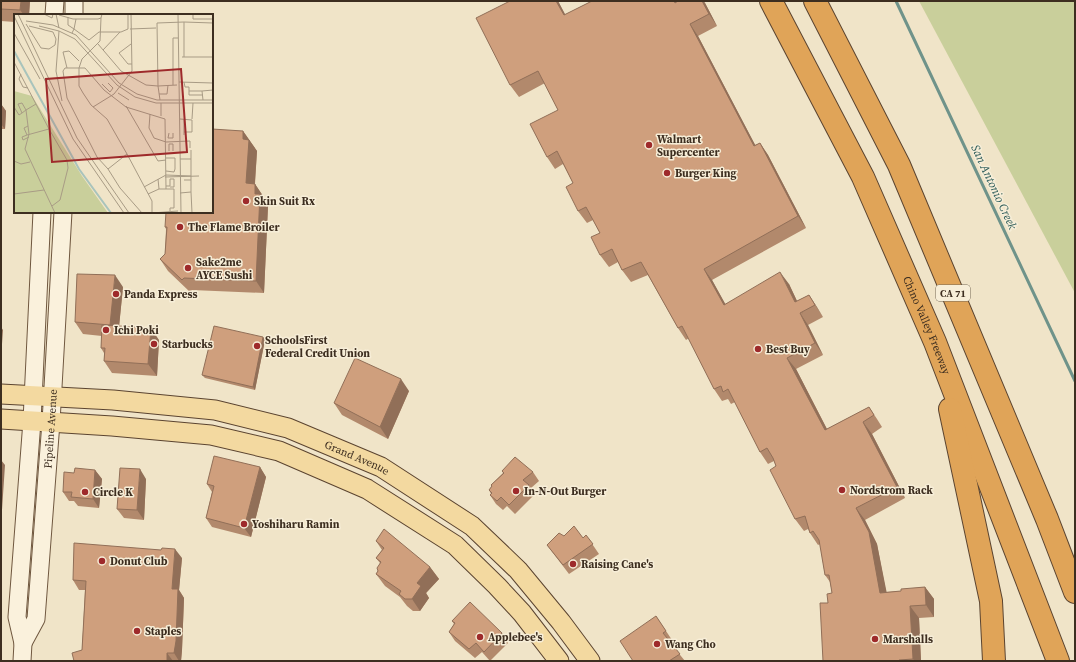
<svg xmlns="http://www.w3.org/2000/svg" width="1076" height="662" font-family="'Source Serif 4',serif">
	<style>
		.green { fill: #c9cf9b }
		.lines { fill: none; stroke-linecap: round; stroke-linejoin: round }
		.stream { stroke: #6f938a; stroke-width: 3 }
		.secondary-casing { stroke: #6f573f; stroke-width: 19 }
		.primary-casing { stroke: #5b4430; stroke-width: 21 }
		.highway-casing { stroke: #5b4430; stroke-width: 24 }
		.secondary { stroke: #faf1dc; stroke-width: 17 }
		.primary { stroke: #f3d9a0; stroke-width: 19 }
		.highway { stroke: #e0a458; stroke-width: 22 }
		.wall { fill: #b2896c }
		.shaded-wall { fill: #916f58 }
		.building { fill: #cf9f7d; stroke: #916f58 }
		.poi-dot { fill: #9e2a2b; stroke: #f7eed8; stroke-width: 1.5 }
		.labels { text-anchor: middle; stroke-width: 3; stroke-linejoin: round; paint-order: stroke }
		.shield { fill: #f7eed8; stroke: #756857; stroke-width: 1 }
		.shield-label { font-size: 10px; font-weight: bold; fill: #3d2e20 }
		.poi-label { font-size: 11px; font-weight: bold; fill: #3d2e20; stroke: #f7eed8; text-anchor: start }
		.street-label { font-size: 11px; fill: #3d2e20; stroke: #f7eed8 }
		.water-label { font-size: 12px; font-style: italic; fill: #2f5d5a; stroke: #f7eed8 }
		.inset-river { fill: none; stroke: #a9c4bc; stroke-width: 2 }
		.inset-road { fill: none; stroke: #a89b85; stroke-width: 1 }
		.view { fill: #9e2a2b; fill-opacity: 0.15; stroke: #9e2a2b; stroke-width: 2 }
		.inset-edge { fill: none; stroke: #3d2e20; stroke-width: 2 }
	</style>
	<rect width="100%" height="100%" fill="#f0e4c8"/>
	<path class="green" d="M 919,1 L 1075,1 L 1075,293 Z"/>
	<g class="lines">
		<path class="stream" d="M 896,1 L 1075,381"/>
		<g class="secondary-casing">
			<g id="secondary">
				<path d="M 54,15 L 55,1"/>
				<path d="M 74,15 L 74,1"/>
				<path id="s1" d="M 23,643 L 36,619 L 51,422 L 63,212"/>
				<path d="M 22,661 L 23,643 L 17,617 L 32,421 L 42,212"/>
			</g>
		</g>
		<g class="primary-casing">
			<g id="primary">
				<path id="s2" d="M 1,394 L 113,400 L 215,410 L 288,428 L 381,467 L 472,526 L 518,570 L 561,622 L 590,661"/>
				<path d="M 1,419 L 112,426 L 211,435 L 279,451 L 367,489 L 455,545 L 497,586 L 522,613 L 559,661"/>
			</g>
		</g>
		<g class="highway-casing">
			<g id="highway">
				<path id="s3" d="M 771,1 L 863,177 L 935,342 L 1058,661"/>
				<path d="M 815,1 L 899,165 L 1047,519 L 1075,592"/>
				<path d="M 950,409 L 991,601 L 994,661"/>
			</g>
		</g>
		<use href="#secondary" class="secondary"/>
		<use href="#primary" class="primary"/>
		<use href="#highway" class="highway"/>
	</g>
	<path class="wall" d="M 1,1 L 30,1 L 29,15 L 15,15 L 15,22 L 1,21 Z
		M 510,1 L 558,1 L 565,15 L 592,1 L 676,1 L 676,2 L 705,3 L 717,26 L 698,36 L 755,145 L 760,143 L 768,155 L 806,228 L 712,280 L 725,304 L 789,284 L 797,301 L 809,295 L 823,317 L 808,325 L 823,355 L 796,369 L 827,429 L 869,407 L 877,419 L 882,427 L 872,434 L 905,498 L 865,520 L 877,544 L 886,592 L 901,591 L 925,587 L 934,599 L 934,617 L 919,618 L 921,661 L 823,661 L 828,603 L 832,593 L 830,582 L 825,575 L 820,544 L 818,545 L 810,533 L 808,529 L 804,531 L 795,519 L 774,461 L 768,464 L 760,452 L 735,402 L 731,404 L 728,399 L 722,401 L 714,389 L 689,338 L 686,340 L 678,328 L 648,275 L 631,282 L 622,270 L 618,262 L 609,267 L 600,255 L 600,233 L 593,220 L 587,223 L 578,211 L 573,183 L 563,164 L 555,169 L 547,157 L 558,110 L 545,83 L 519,97 L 510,85 Z
		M 1,104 L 6,111 L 5,129 L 1,129 Z
		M 243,131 L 257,151 L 255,184 L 263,196 L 263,200 L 268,206 L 264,293 L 192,290 L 190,292 L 168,271 L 160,259 L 165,254 L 166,229 L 165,227 Z
		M 123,287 L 119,326 L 159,340 L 157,376 L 112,373 L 104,361 L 104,353 L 101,348 L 102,336 L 83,334 L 75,322 Z
		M 263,337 L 265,340 L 255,390 L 205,378 L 202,375 Z
		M 409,391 L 388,439 L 342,415 L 334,403 Z
		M 260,467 L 266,477 L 251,537 L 212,527 L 206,518 L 212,492 L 207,484 Z
		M 95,470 L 102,479 L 99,508 L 78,506 L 74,501 L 69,501 L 63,492 Z
		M 502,471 L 533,472 L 539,481 L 531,488 L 535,494 L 515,514 L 507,506 L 503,510 L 496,504 L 490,495 L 491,494 L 489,490 L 492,486 L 491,485 L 503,473 Z
		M 146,479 L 144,520 L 124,518 L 117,509 Z
		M 586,535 L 599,554 L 569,574 L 547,545 L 564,536 L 583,538 Z
		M 376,541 L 430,567 L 439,579 L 426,593 L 429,598 L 420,611 L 413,611 L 407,606 L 400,597 L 385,586 L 376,574 L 378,571 L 380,563 L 376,558 L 382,550 Z
		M 182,558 L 179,590 L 184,598 L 182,650 L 181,661 L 74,661 L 82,650 L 85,590 L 79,590 L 73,580 Z
		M 656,616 L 674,643 L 672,645 L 685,661 L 633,661 Z
		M 452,621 L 502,633 L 508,643 L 490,661 L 482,652 L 475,658 L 455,641 L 449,632 L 454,624 Z"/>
	<path class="shaded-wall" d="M 21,1 L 30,1 L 29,15 L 24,15 L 20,10 Z
		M 556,1 L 558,1 L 572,27 L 564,15 Z
		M 702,1 L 704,1 L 705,3 L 717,26 L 709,14 Z
		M 690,24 L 698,36 L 762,158 L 754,146 Z
		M 1,104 L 6,111 L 5,129 L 1,124 Z
		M 243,131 L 257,151 L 254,195 L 246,183 L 243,139 Z
		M 760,143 L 768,155 L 806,228 L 798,216 Z
		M 255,184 L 263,196 L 263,200 L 268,206 L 264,293 L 256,281 Z
		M 704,269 L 712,280 L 732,316 L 724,305 Z
		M 780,272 L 789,284 L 803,314 L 795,302 Z
		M 115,275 L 123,287 L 118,337 L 110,325 Z
		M 809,295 L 817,307 L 823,317 L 815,305 Z
		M 800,313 L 808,325 L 823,355 L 815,343 Z
		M 1,327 L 3,330 L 2,344 L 1,342 Z
		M 151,328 L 159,340 L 157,376 L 148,364 Z
		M 263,337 L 265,340 L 255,390 L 253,387 Z
		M 787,358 L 796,369 L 833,441 L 825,430 Z
		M 401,379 L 409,391 L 388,439 L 380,427 Z
		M 863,422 L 872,434 L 905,498 L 897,487 Z
		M 1,460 L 5,465 L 2,510 L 1,508 Z
		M 260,467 L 266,477 L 251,537 L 244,528 Z
		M 140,469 L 146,479 L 144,520 L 137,510 Z
		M 95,470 L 102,479 L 99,508 L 93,499 Z
		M 856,508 L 865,520 L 877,544 L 889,604 L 880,593 Z
		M 175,549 L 182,558 L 179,590 L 184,598 L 182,650 L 181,661 L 179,661 L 174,653 L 172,589 Z
		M 430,567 L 439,579 L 426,593 L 429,598 L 420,611 L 412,599 L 417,583 Z
		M 925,587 L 934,599 L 934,617 L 926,605 Z
		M 910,606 L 919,618 L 921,661 L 914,661 L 913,659 Z
		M 167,653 L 173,661 L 167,661 Z"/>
	<path class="building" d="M 1,1 L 21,1 L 20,10 L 1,9 Z
		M 510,1 L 556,1 L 564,15 L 592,1 L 674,1 L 675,3 L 678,1 L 702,1 L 709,14 L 690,24 L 754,146 L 760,143 L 798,216 L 704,269 L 724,305 L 780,272 L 795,302 L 809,295 L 815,305 L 800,313 L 815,343 L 787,358 L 825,430 L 869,407 L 874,415 L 863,422 L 897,487 L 856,508 L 869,532 L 880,593 L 901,591 L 901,589 L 925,587 L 926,605 L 910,606 L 913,659 L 899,660 L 899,661 L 823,661 L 820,603 L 828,603 L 827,594 L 832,593 L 829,575 L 825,575 L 819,540 L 813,531 L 810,533 L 805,516 L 795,519 L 770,470 L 776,466 L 773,458 L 767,448 L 760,452 L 728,389 L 723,392 L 721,386 L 714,389 L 682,326 L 678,328 L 641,262 L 622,270 L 612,249 L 600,255 L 591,237 L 600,233 L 586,207 L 578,211 L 566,187 L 573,183 L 557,151 L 547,157 L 530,124 L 558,110 L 538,71 L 510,85 L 476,18 Z
		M 212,129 L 243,131 L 243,139 L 249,140 L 246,183 L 255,184 L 255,194 L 260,194 L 256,281 L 184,278 L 182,280 L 160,259 L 165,254 L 167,227 L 165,227 L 166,212 L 212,212 Z
		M 77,274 L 115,275 L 110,325 L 75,322 Z
		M 102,325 L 151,328 L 148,364 L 104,361 L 105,348 L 101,348 Z
		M 214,326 L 263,337 L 253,387 L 202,375 Z
		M 355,358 L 401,379 L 380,427 L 334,403 Z
		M 214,456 L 260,467 L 244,528 L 206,518 L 214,486 L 207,484 Z
		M 515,457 L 533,472 L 523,480 L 529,485 L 509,505 L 501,497 L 497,501 L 490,495 L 492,493 L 489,490 L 492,486 L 491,485 L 504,473 L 502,471 Z
		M 75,468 L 95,470 L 93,499 L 71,497 L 72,492 L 63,492 L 64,472 L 74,473 Z
		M 120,468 L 140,469 L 137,510 L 117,509 Z
		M 574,526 L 583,538 L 586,535 L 593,544 L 563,565 L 547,545 L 559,533 L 564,536 Z
		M 384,529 L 430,567 L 417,583 L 421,586 L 412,599 L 405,599 L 399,594 L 401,591 L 376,574 L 378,571 L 377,568 L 381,562 L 376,558 L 384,548 L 376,541 Z
		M 74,543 L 161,550 L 162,548 L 175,549 L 172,589 L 178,589 L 176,641 L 174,653 L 167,653 L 167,661 L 74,661 L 72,653 L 82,650 L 86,581 L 73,580 Z
		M 470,602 L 502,633 L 484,652 L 476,643 L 469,649 L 449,632 L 455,623 L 452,621 Z
		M 656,616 L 666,631 L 663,633 L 680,654 L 669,661 L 633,661 L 620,641 Z"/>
	<g class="poi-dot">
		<circle cx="649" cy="145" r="4"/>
		<circle cx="667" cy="173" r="4"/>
		<circle cx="246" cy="201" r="4"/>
		<circle cx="180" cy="227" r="4"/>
		<circle cx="188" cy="268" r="4"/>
		<circle cx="116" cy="294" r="4"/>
		<circle cx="106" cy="330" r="4"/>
		<circle cx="154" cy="344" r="4"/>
		<circle cx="257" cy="346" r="4"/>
		<circle cx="758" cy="349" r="4"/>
		<circle cx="842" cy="490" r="4"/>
		<circle cx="516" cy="491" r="4"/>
		<circle cx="85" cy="492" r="4"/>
		<circle cx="244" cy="524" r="4"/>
		<circle cx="102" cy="561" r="4"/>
		<circle cx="573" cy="564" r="4"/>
		<circle cx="137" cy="631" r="4"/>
		<circle cx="480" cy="637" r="4"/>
		<circle cx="875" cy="639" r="4"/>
		<circle cx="657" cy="644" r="4"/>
	</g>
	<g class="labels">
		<rect class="shield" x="936" y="285" width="34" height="16" rx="3"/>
		<g class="shield-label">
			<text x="953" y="297">CA 71</text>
		</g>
		<g class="poi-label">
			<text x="657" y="143">Walmart<tspan x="657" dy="13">Supercenter</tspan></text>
			<text x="675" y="177">Burger King</text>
			<text x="254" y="205">Skin Suit Rx</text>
			<text x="188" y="231">The Flame Broiler</text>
			<text x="196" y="266">Sake2me<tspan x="196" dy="13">AYCE Sushi</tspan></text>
			<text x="124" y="298">Panda Express</text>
			<text x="114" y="334">Ichi Poki</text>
			<text x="265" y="344">SchoolsFirst<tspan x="265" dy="13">Federal Credit Union</tspan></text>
			<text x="162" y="348">Starbucks</text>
			<text x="766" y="353">Best Buy</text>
			<text x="850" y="494">Nordstrom Rack</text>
			<text x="524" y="495">In-N-Out Burger</text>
			<text x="93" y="496">Circle K</text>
			<text x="252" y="528">Yoshiharu Ramin</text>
			<text x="110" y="565">Donut Club</text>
			<text x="581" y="568">Raising Cane's</text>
			<text x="145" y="635">Staples</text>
			<text x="488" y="641">Applebee's</text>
			<text x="883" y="643">Marshalls</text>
			<text x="665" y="648">Wang Cho</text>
		</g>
		<g class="street-label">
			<text dy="4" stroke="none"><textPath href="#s3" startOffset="360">Chino Valley Freeway</textPath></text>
			<text dy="4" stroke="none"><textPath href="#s1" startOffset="218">Pipeline Avenue</textPath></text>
			<text dy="4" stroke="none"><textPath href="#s2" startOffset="365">Grand Avenue</textPath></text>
		</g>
		<g class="water-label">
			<text transform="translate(994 187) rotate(65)" y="4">San Antonio Creek</text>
		</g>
	</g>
	<g transform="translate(14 14)">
		<rect width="199" height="199" fill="#f0e4c8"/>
		<path d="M 0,77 L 18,82 L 68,162 L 94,199 L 0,199 Z" fill="#c9cf9b"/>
		<path class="inset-river" d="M 0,37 L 65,155 L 97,199"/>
		<path class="inset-road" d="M 4,0 L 63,124 L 115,199M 30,0 L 38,4 L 39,0M 42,0 L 45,14M 164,0 L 167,199M 179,0 L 179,5 L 199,5M 45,1 L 59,5 L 84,5 L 87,4 L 88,0M 0,2 L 59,125 L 110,199M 54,3 L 54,11 L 60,15 L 58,19M 62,5 L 60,15 L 75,26 L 85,18 L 107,18 L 114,15 L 114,0M 12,7 L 39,11 L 62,21 L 105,69 L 123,80 L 143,86 L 199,86M 170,8 L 199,9M 12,10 L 27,34 L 35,35 L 41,31 L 42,25 L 39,18 L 15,12M 25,12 L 45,17 L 61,25 L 103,71 L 121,83 L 142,89 L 199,89M 116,15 L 142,14M 45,17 L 42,57 L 48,87M 0,19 L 26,65M 84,30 L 107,57 L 132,71 L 144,72 L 146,86M 117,30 L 105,39 L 114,50 L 118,50M 89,36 L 106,18M 168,43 L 199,43M 0,48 L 35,115 L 13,121 L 10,114 L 14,112M 53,54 L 49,38 L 55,37 L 65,47M 65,54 L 51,54 L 49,57 L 53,84 L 83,143 L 94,155M 65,54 L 68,45 L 86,27 L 87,4M 7,60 L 5,65 L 9,73 L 14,74M 165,68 L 199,69M 170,68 L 171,73 L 175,73 L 175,81 L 189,81M 88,70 L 96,78 L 99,74 L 94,69M 159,71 L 159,24 L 164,24M 163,71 L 144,72 L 143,9 L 170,8 L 170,43M 175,77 L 188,77M 104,79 L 115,86M 145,80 L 153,80 L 154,71M 189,86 L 188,77 L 199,76M 22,90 L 12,96 L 15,120 L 11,135 L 41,199M 112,92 L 144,147 L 152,146M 0,93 L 5,101 L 8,99 L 12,96 L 8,89 L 4,90 L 8,99M 79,93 L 100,80 L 118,57 L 117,0M 136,100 L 135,114 L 140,124 L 152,128 L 176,127 L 176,134M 147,102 L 147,89M 166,105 L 178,106 L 178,118 L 170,118 L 170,121M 178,105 L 179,89M 35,115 L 53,146 L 54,154 L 46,186 L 38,192M 170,118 L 170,105M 155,119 L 154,124 L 159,124 L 159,119M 13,121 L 8,123 L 9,126 L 15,123M 155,137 L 155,130 L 159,130 L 159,137M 113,140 L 138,187 L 138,198M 166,145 L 177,145 L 177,136M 0,147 L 7,150 L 16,148M 152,157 L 160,158 L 161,155 L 161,144 L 152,144M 151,163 L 185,162M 144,165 L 145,175 L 160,175 L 160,194 L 156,194 L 156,197M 170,166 L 177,166 L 177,145M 152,172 L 156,172 L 156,165 L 160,165 L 160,173 L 156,173M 130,173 L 152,161 L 177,162M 177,178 L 178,199M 166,179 L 177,178 L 177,166M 0,180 L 30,176M 134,180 L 145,175M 128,199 L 106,174 L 94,155 L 113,140 L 93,105 L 77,91 L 69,79 L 65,72 L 65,54 L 71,54 L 90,76 L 112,93 L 151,105 L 152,175M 138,199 L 164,197"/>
		<path class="view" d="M 167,55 L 173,138 L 38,148 L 32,65 Z"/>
		<rect width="199" height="199" class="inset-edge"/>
	</g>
	<rect width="1076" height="662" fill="none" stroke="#3d2e20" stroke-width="4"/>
</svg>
